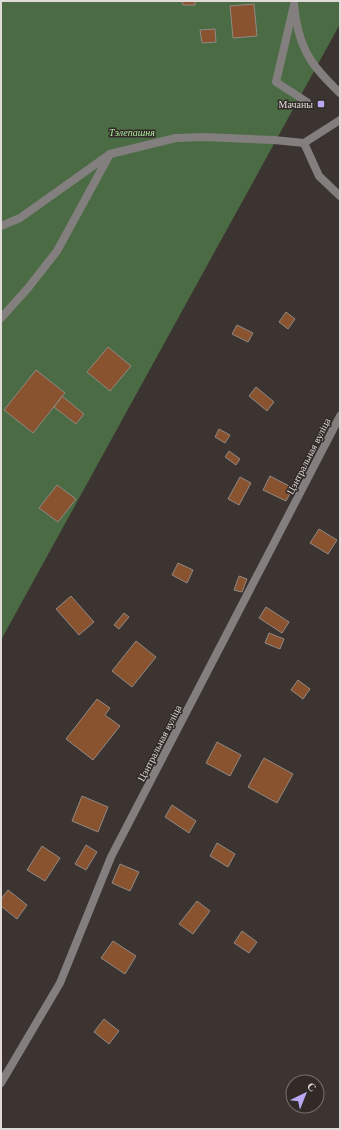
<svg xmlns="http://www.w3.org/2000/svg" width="341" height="1130" font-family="'Libre Baskerville',serif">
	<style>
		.green { fill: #4b6b44 }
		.building { fill: #895330; stroke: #918984 }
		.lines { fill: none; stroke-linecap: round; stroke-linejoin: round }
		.service { stroke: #847f7f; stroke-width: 8 }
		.minor { stroke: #847f7f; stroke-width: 8 }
		.tertiary { stroke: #847f7f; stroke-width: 8 }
		.poi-dot { fill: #baaaf6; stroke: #312a26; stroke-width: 1.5 }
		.labels { text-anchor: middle; stroke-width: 3; stroke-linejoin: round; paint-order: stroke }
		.poi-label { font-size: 10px; fill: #e0dbd9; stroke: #312a26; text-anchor: end }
		.park-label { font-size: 10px; font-style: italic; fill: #aeeba1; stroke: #312a26 }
		.street-label { font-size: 10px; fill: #e0dbd9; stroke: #312a26 }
	</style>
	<rect width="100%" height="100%" fill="#3b3430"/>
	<path class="green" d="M 1,1 L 340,1 L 340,24 L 1,640 Z"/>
	<path class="building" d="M 182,1 L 195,1 L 195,5 L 183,5 Z
		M 254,4 L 257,36 L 233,38 L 230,6 Z
		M 215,29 L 216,42 L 202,43 L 200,30 Z
		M 286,312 L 295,319 L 288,329 L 279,322 Z
		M 237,325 L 253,333 L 248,342 L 232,334 Z
		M 108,347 L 131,366 L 110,391 L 87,372 Z
		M 36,370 L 65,393 L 33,433 L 4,410 Z
		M 256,387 L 274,402 L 267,411 L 249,396 Z
		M 62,396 L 84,414 L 76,424 L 54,407 Z
		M 219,429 L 230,435 L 225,443 L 215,437 Z
		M 229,451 L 240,459 L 236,465 L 225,457 Z
		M 270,476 L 293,488 L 286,501 L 263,490 Z
		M 240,477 L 251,483 L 239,505 L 228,499 Z
		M 57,485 L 76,499 L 58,522 L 39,508 Z
		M 319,529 L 337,540 L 328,554 L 310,543 Z
		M 178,563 L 193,570 L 187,583 L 172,575 Z
		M 239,576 L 247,579 L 242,592 L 234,590 Z
		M 71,596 L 94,622 L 79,635 L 56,609 Z
		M 266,607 L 289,622 L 282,633 L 259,618 Z
		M 124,613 L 129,617 L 119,629 L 114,625 Z
		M 269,633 L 284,639 L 280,649 L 265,643 Z
		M 136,641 L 156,657 L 132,687 L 112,671 Z
		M 298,680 L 310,689 L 303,699 L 291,690 Z
		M 97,699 L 110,708 L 105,715 L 120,726 L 93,760 L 66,739 Z
		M 217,742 L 241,755 L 230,776 L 206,763 Z
		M 264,758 L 293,774 L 277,803 L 248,787 Z
		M 82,796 L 108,807 L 98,832 L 72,821 Z
		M 172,805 L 196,821 L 189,833 L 165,817 Z
		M 217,843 L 235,854 L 228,867 L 210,856 Z
		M 86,845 L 97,852 L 86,870 L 75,864 Z
		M 42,846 L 60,858 L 45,881 L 27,870 Z
		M 120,864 L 139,872 L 130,891 L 112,883 Z
		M 8,890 L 27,905 L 17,919 L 1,906 L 1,899 Z
		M 197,901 L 210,911 L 193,934 L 179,924 Z
		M 242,931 L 257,942 L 249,953 L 234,943 Z
		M 113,941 L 136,956 L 125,974 L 101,958 Z
		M 104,1019 L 119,1031 L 109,1044 L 94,1032 Z"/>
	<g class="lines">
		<path class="service" d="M 294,5 L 276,82 L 307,102
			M 304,143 L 319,176 L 340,196
			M 1,318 L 28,288 L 57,251 L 110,154"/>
		<path class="minor" d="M 1,226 L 20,218 L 110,154 L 176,138 L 204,137 L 274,140 L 304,143 L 340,120
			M 1,1083 L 60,983 L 111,857 L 340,416"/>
		<path class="tertiary" d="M 294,1 C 294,7 295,13 296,20 C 302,54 315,69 340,93"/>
	</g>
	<rect class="poi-dot" x="317" y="100" width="8" height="8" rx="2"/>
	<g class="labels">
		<g class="poi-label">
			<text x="313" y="108">Мачаны</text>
		</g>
		<g class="park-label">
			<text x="132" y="136">Тэлепашня</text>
		</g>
		<g class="street-label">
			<text transform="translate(308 456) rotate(-63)" y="4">Цэнтральная вуліца</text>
			<text transform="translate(159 743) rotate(-63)" y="4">Цэнтральная вуліца</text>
		</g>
	</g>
	<rect width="341" height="1130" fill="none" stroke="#e0dbd9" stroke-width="4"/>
	<g transform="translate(305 1094) rotate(43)"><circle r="19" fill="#312a26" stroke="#77716e"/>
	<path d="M0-3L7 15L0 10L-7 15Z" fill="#baaaf6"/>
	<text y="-6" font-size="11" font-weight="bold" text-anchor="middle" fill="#e0dbd9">С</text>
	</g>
</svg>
